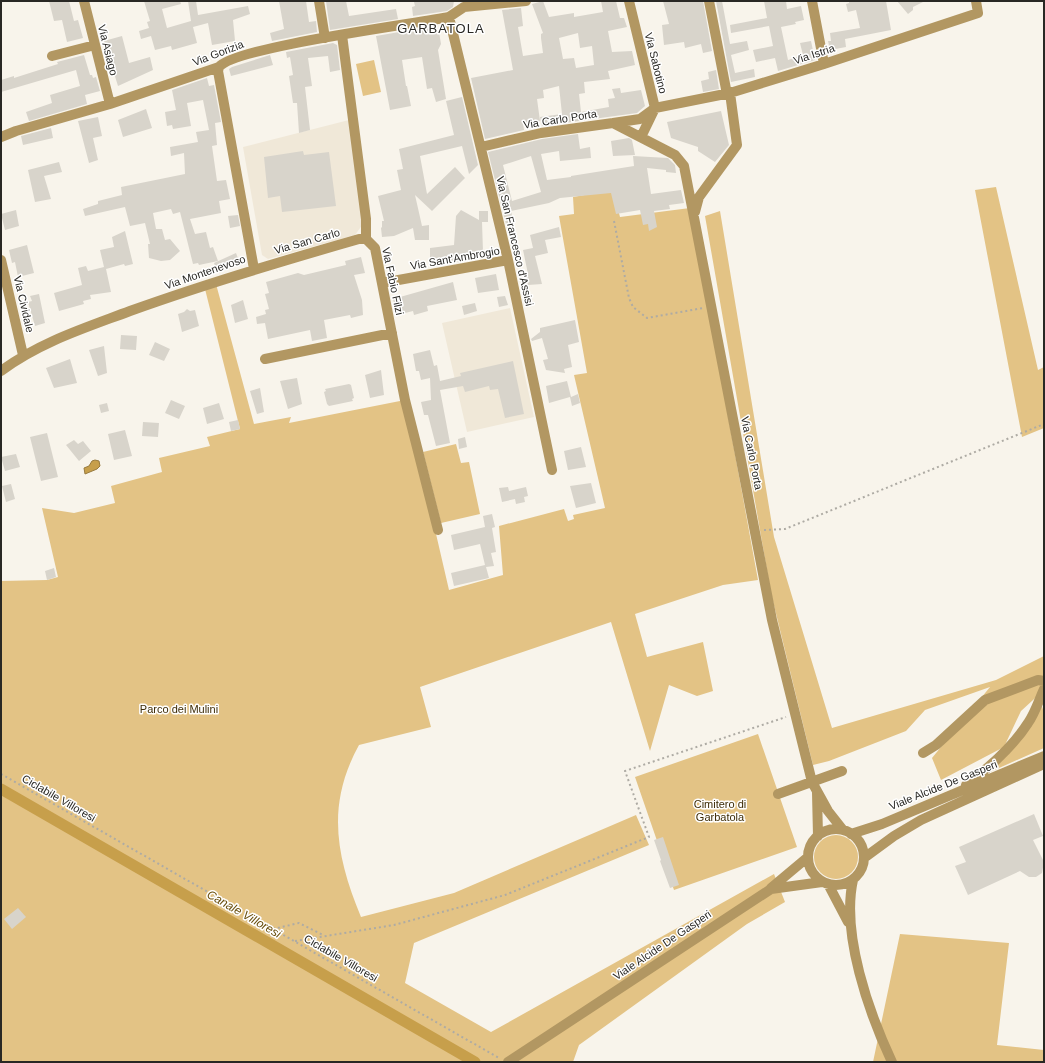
<svg xmlns="http://www.w3.org/2000/svg" width="1045" height="1063" font-family="Arial,sans-serif">
	<style>
		.built { fill: #f0e8d8 }
		.green { fill: #e3c385 }
		.water { fill: #c79f4b; stroke: #987b3f }
		.lines { fill: none; stroke-linecap: round; stroke-linejoin: round }
		.canal { stroke: #c79f4b; stroke-width: 11 }
		.building { fill: #d8d4cb; fill-rule: evenodd }
		.path { stroke: #aeaba4; stroke-width: 2; stroke-dasharray: 2 3; stroke-linecap: butt }
		.minor { stroke: #b29762; stroke-width: 10 }
		.labels { text-anchor: middle; stroke-width: 3; stroke-linejoin: round; paint-order: stroke }
		.street-label { font-size: 11px; fill: #292824; stroke: #fff }
		.park-label { font-size: 11px; fill: #3d2c07; stroke: #fff }
		.water-label { font-size: 12px; font-style: italic; fill: #694e0c; stroke: #fff }
		.quarter-label { font-size: 13px; letter-spacing: 1px; fill: #292824; stroke: #fff }
	</style>
	<rect width="100%" height="100%" fill="#f8f4eb"/>
	<path class="built" d="M 349,120 L 363,224 L 355,235 L 268,259 L 262,255 L 243,147 Z
		M 510,308 L 534,417 L 467,432 L 442,323 Z"/>
	<path class="green" d="M 374,60 L 381,92 L 363,96 L 356,64 Z
		M 996,187 L 1038,370 L 1044,367 L 1044,428 L 1022,437 L 975,190 Z
		M 613,190 L 620,217 L 690,208 L 758,580 L 723,585 L 635,614 L 647,657 L 703,642 L 713,691 L 697,696 L 669,685 L 650,751 L 611,622 L 420,687 L 431,727 L 359,745 C 326,805 336,856 361,917 L 454,893 L 636,815 L 649,845 L 414,943 L 405,983 L 491,1032 L 774,874 L 785,902 L 747,924 L 579,1045 L 573,1062 L 1,1062 L 1,581 L 47,580 L 58,577 L 42,508 L 74,513 L 115,503 L 111,486 L 162,472 L 159,458 L 210,446 L 207,437 L 240,429 L 205,289 L 216,284 L 254,424 L 291,417 L 289,423 L 405,400 L 449,590 L 503,575 L 499,526 L 564,509 L 568,521 L 574,519 L 573,515 L 605,508 L 574,375 L 587,373 L 559,216 L 574,214 L 573,197 Z
		M 720,211 L 774,537 L 832,728 L 996,680 L 1044,656 L 1044,690 L 1021,711 L 1004,747 L 941,780 L 932,758 L 990,687 L 925,710 L 906,731 L 829,761 L 813,765 L 771,593 L 705,216 Z
		M 456,444 L 461,463 L 469,462 L 480,514 L 441,523 L 423,452 Z
		M 1042,706 L 1044,713 L 1044,748 L 990,772 Z
		M 758,734 L 797,847 L 674,890 L 635,777 Z
		M814 857a22 22 0 1 1 44 0a22 22 0 1 1-44 0Z
		M 900,934 L 1009,943 L 997,1045 L 1044,1050 L 1044,1062 L 873,1062 Z"/>
	<path class="water" d="M 95,460 L 99,461 L 100,466 L 97,469 L 85,474 L 84,468 L 89,466 L 92,461 Z"/>
	<g class="lines">
		<path class="canal" d="M 1,789 L 475,1062"/>
	</g>
	<path class="building" d="M 49,1 L 69,1 L 74,21 L 78,20 L 83,38 L 67,42 L 62,20 L 54,21 Z
		M 144,1 L 180,1 L 181,4 L 162,9 L 167,28 L 191,21 L 188,1 L 196,1 L 198,15 L 248,6 L 250,14 L 233,20 L 235,41 L 212,45 L 208,23 L 193,27 L 197,43 L 172,50 L 171,46 L 155,50 L 151,36 L 141,39 L 139,31 L 149,28 L 147,22 L 150,21 Z
		M 279,1 L 306,1 L 309,22 L 316,21 L 317,32 L 272,41 L 270,33 L 284,29 Z
		M 326,1 L 346,1 L 349,16 L 396,9 L 398,19 L 330,30 Z
		M 418,1 L 454,1 L 453,7 L 447,11 L 413,16 L 412,7 L 415,6 L 414,2 Z
		M 543,1 L 549,17 L 574,13 L 574,17 L 603,12 L 601,1 L 616,1 L 620,18 L 624,18 L 627,27 L 608,31 L 612,52 L 632,51 L 635,65 L 608,71 L 610,79 L 584,82 L 585,93 L 579,94 L 581,112 L 609,107 L 608,99 L 615,98 L 612,89 L 620,88 L 621,93 L 641,90 L 645,106 L 637,113 L 542,126 L 540,117 L 562,114 L 559,86 L 543,90 L 544,98 L 537,99 L 540,121 L 523,123 L 524,130 L 485,139 L 471,78 L 513,70 L 502,10 L 521,8 L 523,26 L 518,27 L 523,56 L 543,53 L 541,38 L 541,34 L 543,33 L 532,4 ZM 578,33 L 580,48 L 592,46 L 594,65 L 576,68 L 574,58 L 563,59 L 559,38 Z
		M 663,1 L 703,1 L 712,51 L 703,53 L 701,44 L 685,48 L 684,42 L 664,45 L 662,25 L 669,24 Z
		M 716,1 L 722,1 L 730,44 L 747,41 L 749,50 L 731,55 L 735,73 L 754,69 L 755,77 L 731,82 Z
		M 764,1 L 786,1 L 787,9 L 801,6 L 804,20 L 795,22 L 796,24 L 781,27 L 788,60 L 803,55 L 800,43 L 811,41 L 815,60 L 778,71 L 775,58 L 756,62 L 753,50 L 773,46 L 769,26 L 731,33 L 730,25 L 767,18 Z
		M 849,1 L 886,1 L 891,30 L 845,39 L 846,47 L 830,50 L 828,41 L 831,41 L 830,33 L 860,28 L 856,10 L 848,12 L 846,4 L 849,3 Z
		M 897,1 L 925,1 L 913,7 L 913,10 L 908,14 Z
		M 434,26 L 435,30 L 439,32 L 441,44 L 438,50 L 446,99 L 436,102 L 432,88 L 427,89 L 422,57 L 402,60 L 406,86 L 407,86 L 411,106 L 390,110 L 376,36 Z
		M 122,36 L 129,63 L 150,57 L 153,70 L 118,86 L 104,41 Z
		M 333,43 L 337,45 L 340,70 L 330,72 L 328,56 L 308,58 L 312,86 L 305,87 L 310,130 L 299,133 L 297,103 L 293,103 L 289,76 L 293,75 L 290,57 L 287,58 L 286,52 Z
		M 84,55 L 90,75 L 92,75 L 93,78 L 96,77 L 100,91 L 85,95 L 87,104 L 29,121 L 26,112 L 52,103 L 50,95 L 80,86 L 76,70 L 1,92 L 1,80 L 14,76 L 14,78 L 58,64 L 57,62 Z
		M 270,55 L 273,65 L 231,76 L 229,69 L 232,67 Z
		M 716,70 L 719,89 L 703,92 L 701,81 L 709,79 L 708,72 Z
		M 207,78 L 209,86 L 214,85 L 221,122 L 215,123 L 217,145 L 212,146 L 217,181 L 226,180 L 230,199 L 219,201 L 221,213 L 190,219 L 195,234 L 206,232 L 210,248 L 213,247 L 218,261 L 199,265 L 198,263 L 193,264 L 180,212 L 173,214 L 171,209 L 153,213 L 156,229 L 162,229 L 165,240 L 170,239 L 180,251 L 170,260 L 161,261 L 149,258 L 148,244 L 150,244 L 145,223 L 130,226 L 125,207 L 85,216 L 83,209 L 98,204 L 98,201 L 122,195 L 121,187 L 185,174 L 184,153 L 171,156 L 170,147 L 198,142 L 196,132 L 209,130 L 203,100 L 187,103 L 191,126 L 173,129 L 172,125 L 167,126 L 165,112 L 176,110 L 172,90 Z
		M 462,97 L 478,165 L 469,174 L 462,146 L 420,156 L 427,194 L 455,167 L 465,178 L 432,211 L 415,195 L 422,226 L 429,225 L 429,240 L 415,240 L 413,228 L 394,236 L 382,237 L 381,228 L 382,227 L 382,221 L 384,221 L 378,196 L 401,190 L 397,170 L 403,169 L 399,149 L 454,135 L 446,101 Z
		M 146,109 L 152,128 L 123,137 L 118,120 Z
		M 721,111 L 729,145 L 715,162 L 698,151 L 698,147 L 671,138 L 667,122 Z
		M 98,117 L 102,136 L 93,138 L 98,160 L 89,163 L 78,121 Z
		M 51,128 L 53,138 L 23,145 L 21,136 Z
		M 578,134 L 580,149 L 590,147 L 591,158 L 560,161 L 559,151 L 541,154 L 547,180 L 571,177 L 571,176 L 634,166 L 633,156 L 668,158 L 675,165 L 676,173 L 666,172 L 666,170 L 647,168 L 651,194 L 681,190 L 684,203 L 669,205 L 670,209 L 654,211 L 657,227 L 649,231 L 648,224 L 643,225 L 640,210 L 616,214 L 611,193 L 560,198 L 549,203 L 511,211 L 515,230 L 508,232 L 488,152 L 542,139 ZM 531,156 L 541,192 L 512,201 L 503,165 Z
		M 629,138 L 632,140 L 635,155 L 613,156 L 611,141 Z
		M 303,151 L 304,155 L 329,152 L 336,206 L 282,212 L 280,196 L 268,198 L 264,157 Z
		M 59,162 L 62,172 L 44,176 L 51,199 L 35,202 L 28,170 Z
		M 16,210 L 19,226 L 5,230 L 1,214 Z
		M 461,210 L 479,220 L 479,211 L 488,211 L 488,222 L 482,222 L 483,252 L 470,253 L 470,260 L 466,261 L 430,262 L 430,248 L 454,245 L 456,216 Z
		M 238,215 L 240,226 L 230,228 L 228,216 Z
		M 559,227 L 561,237 L 545,240 L 548,253 L 535,256 L 542,284 L 528,285 L 526,275 L 528,274 L 523,250 L 533,248 L 530,235 Z
		M 125,231 L 133,264 L 125,266 L 124,264 L 106,269 L 111,292 L 90,295 L 91,299 L 83,301 L 84,304 L 59,311 L 54,293 L 82,285 L 78,268 L 86,266 L 88,271 L 104,267 L 100,250 L 114,247 L 112,237 Z
		M 27,245 L 34,273 L 18,277 L 15,262 L 12,263 L 9,250 Z
		M 236,253 L 239,261 L 217,271 L 214,263 Z
		M 361,257 L 365,273 L 354,275 L 362,300 L 363,315 L 351,318 L 350,315 L 324,320 L 327,338 L 312,341 L 310,330 L 268,339 L 265,323 L 257,324 L 256,317 L 266,314 L 265,310 L 269,309 L 265,294 L 269,293 L 266,282 L 298,273 L 304,275 L 346,265 L 345,261 Z
		M 496,274 L 499,290 L 478,293 L 475,278 Z
		M 453,282 L 457,300 L 427,306 L 428,311 L 414,315 L 413,311 L 397,315 L 393,299 Z
		M 39,294 L 45,323 L 35,326 L 28,302 L 32,301 L 30,296 Z
		M 505,296 L 508,305 L 499,307 L 497,297 Z
		M 243,300 L 248,319 L 235,323 L 231,305 Z
		M 475,303 L 477,311 L 464,315 L 462,306 Z
		M 187,309 L 190,311 L 195,310 L 199,326 L 182,332 L 178,314 L 184,312 Z
		M 575,320 L 579,342 L 568,345 L 572,367 L 564,369 L 565,373 L 546,370 L 543,360 L 548,359 L 542,338 L 532,341 L 531,339 L 540,332 L 540,328 Z
		M 121,335 L 137,336 L 136,350 L 120,349 Z
		M 155,342 L 170,349 L 164,361 L 149,355 Z
		M 104,346 L 107,373 L 98,376 L 89,350 Z
		M 430,350 L 434,366 L 437,365 L 440,381 L 461,376 L 460,373 L 513,361 L 524,414 L 505,418 L 498,389 L 490,390 L 489,386 L 465,392 L 463,386 L 440,390 L 450,443 L 436,446 L 428,415 L 424,415 L 421,402 L 431,400 L 430,378 L 421,380 L 419,371 L 416,371 L 413,354 Z
		M 70,359 L 77,383 L 54,388 L 46,368 Z
		M 381,370 L 384,395 L 370,398 L 365,375 Z
		M 297,378 L 302,404 L 288,409 L 280,381 Z
		M 567,381 L 571,397 L 578,394 L 580,403 L 572,406 L 570,397 L 549,403 L 546,386 Z
		M 349,384 L 351,385 L 354,398 L 352,399 L 353,401 L 329,406 L 327,404 L 324,392 L 326,391 L 325,389 Z
		M 260,388 L 264,412 L 257,414 L 250,391 Z
		M 171,400 L 185,406 L 179,419 L 165,413 Z
		M 107,403 L 109,411 L 101,413 L 99,405 Z
		M 219,403 L 224,419 L 207,424 L 203,408 Z
		M 238,420 L 240,429 L 231,431 L 229,422 Z
		M 143,422 L 159,423 L 158,437 L 142,436 Z
		M 125,430 L 132,456 L 114,460 L 108,434 Z
		M 47,433 L 58,477 L 41,481 L 30,437 Z
		M 465,437 L 467,447 L 459,449 L 458,439 Z
		M 74,440 L 78,444 L 83,441 L 91,451 L 79,461 L 66,445 Z
		M 581,447 L 586,467 L 568,470 L 564,451 Z
		M 16,454 L 20,467 L 5,471 L 1,457 Z
		M 591,483 L 596,503 L 576,508 L 570,486 Z
		M 11,484 L 15,499 L 6,502 L 2,486 Z
		M 508,487 L 509,491 L 526,487 L 528,496 L 524,497 L 525,502 L 516,504 L 515,499 L 502,502 L 499,488 Z
		M 492,514 L 495,527 L 492,528 L 496,552 L 491,553 L 494,566 L 486,567 L 489,578 L 454,586 L 451,573 L 485,565 L 480,544 L 454,550 L 451,535 L 485,527 L 483,516 Z
		M 54,568 L 56,577 L 47,580 L 45,571 Z
		M 1034,814 L 1043,836 L 1033,840 L 1044,862 L 1042,873 L 1036,877 L 1029,877 L 1020,871 L 968,895 L 955,866 L 966,862 L 959,847 Z
		M 663,837 L 679,885 L 670,888 L 660,861 L 661,860 L 654,840 Z
		M 18,908 L 26,917 L 12,929 L 4,919 Z"/>
	<g class="lines">
		<path class="path" d="M 614,221 L 629,298 L 633,307 L 647,318 L 703,308
			M 764,530 L 785,529 L 1044,424
			M 1,774 L 499,1058
			M 273,929 L 299,923 L 323,935
			M 295,941 L 394,925 L 505,895 L 649,837 L 625,771 L 786,717"/>
		<path class="minor" d="M 84,1 L 110,104
			M 319,1 L 325,38
			M 812,1 L 824,64
			M 449,17 L 508,260 L 552,470
			M 342,35 L 366,219 L 366,239
			M 52,56 L 95,45
			M 219,67 L 218,71 L 254,269
			M 613,123 L 640,119 L 655,108 L 629,1
			M 1,137 L 16,131 L 110,104 L 219,67 C 235,47 414,24 449,17 L 464,7 L 526,1
			M 641,137 L 655,108 L 730,93 L 824,64 L 978,13 L 976,1
			M 481,147 L 541,133 L 613,123 L 675,155 L 684,166 L 772,620 L 812,782 L 828,811 L 843,830
			M 695,212 L 699,197 L 737,145 L 730,93 L 726,89 L 709,1
			M 366,239 L 375,248 L 405,400 L 438,530
			M 1,260 L 23,355
			M 382,283 L 508,260
			M 265,359 L 392,333
			M 1,371 C 40,342 85,328 130,311 C 205,284 282,261 359,239 L 366,239
			M 923,753 L 936,745 L 985,700 L 1038,680 L 1044,681
			M 966,785 C 990,767 1012,748 1028,723 C 1035,713 1039,700 1044,689
			M 817,793 L 818,836
			M 778,794 L 842,771
			M808 857a28 28 0 1 1 56 0a28 28 0 1 1-56 0Z
			M 851,834 L 882,824 L 1044,756
			M 864,858 L 894,836 L 921,820 L 1044,764
			M 853,880 C 841,934 869,1013 892,1062
			M 828,884 L 848,922
			M 771,888 L 808,857
			M 508,1062 L 771,889 L 822,882"/>
	</g>
	<g class="labels">
		<g class="street-label">
			<text transform="translate(108 50) rotate(76)" y="4">Via Asiago</text>
			<text transform="translate(218 53) rotate(-21)" y="4">Via Gorizia</text>
			<text transform="translate(814 54) rotate(-18)" y="4">Via Istria</text>
			<text transform="translate(656 63) rotate(76)" y="4">Via Sabotino</text>
			<text transform="translate(560 119) rotate(-9)" y="4">Via Carlo Porta</text>
			<text transform="translate(307 241) rotate(-16)" y="4">Via San Carlo</text>
			<text transform="translate(515 241) rotate(77)" y="4">Via San Francesco d'Assisi</text>
			<text transform="translate(455 258) rotate(-10)" y="4">Via Sant'Ambrogio</text>
			<text transform="translate(205 272) rotate(-19)" y="4">Via Montenevoso</text>
			<text transform="translate(393 281) rotate(78)" y="4">Via Fabio Filzi</text>
			<text transform="translate(24 304) rotate(77)" y="4">Via Cividale</text>
			<text transform="translate(752 453) rotate(79)" y="4">Via Carlo Porta</text>
			<text transform="translate(943 785) rotate(-22)" y="4">Viale Alcide De Gasperi</text>
			<text transform="translate(59 798) rotate(30)" y="4">Ciclabile Villoresi</text>
			<text transform="translate(662 945) rotate(-34)" y="4">Viale Alcide De Gasperi</text>
			<text transform="translate(341 958) rotate(30)" y="4">Ciclabile Villoresi</text>
		</g>
		<g class="park-label">
			<text x="179" y="713">Parco dei Mulini</text>
			<text x="720" y="808">Cimitero di<tspan x="720" dy="13">Garbatola</tspan></text>
		</g>
		<g class="water-label">
			<text transform="translate(244 914) rotate(30)" y="4">Canale Villoresi</text>
		</g>
		<g class="quarter-label">
			<text x="441" y="33">GARBATOLA</text>
		</g>
	</g>
	<rect width="1045" height="1063" fill="none" stroke="#292824" stroke-width="4"/>
</svg>
